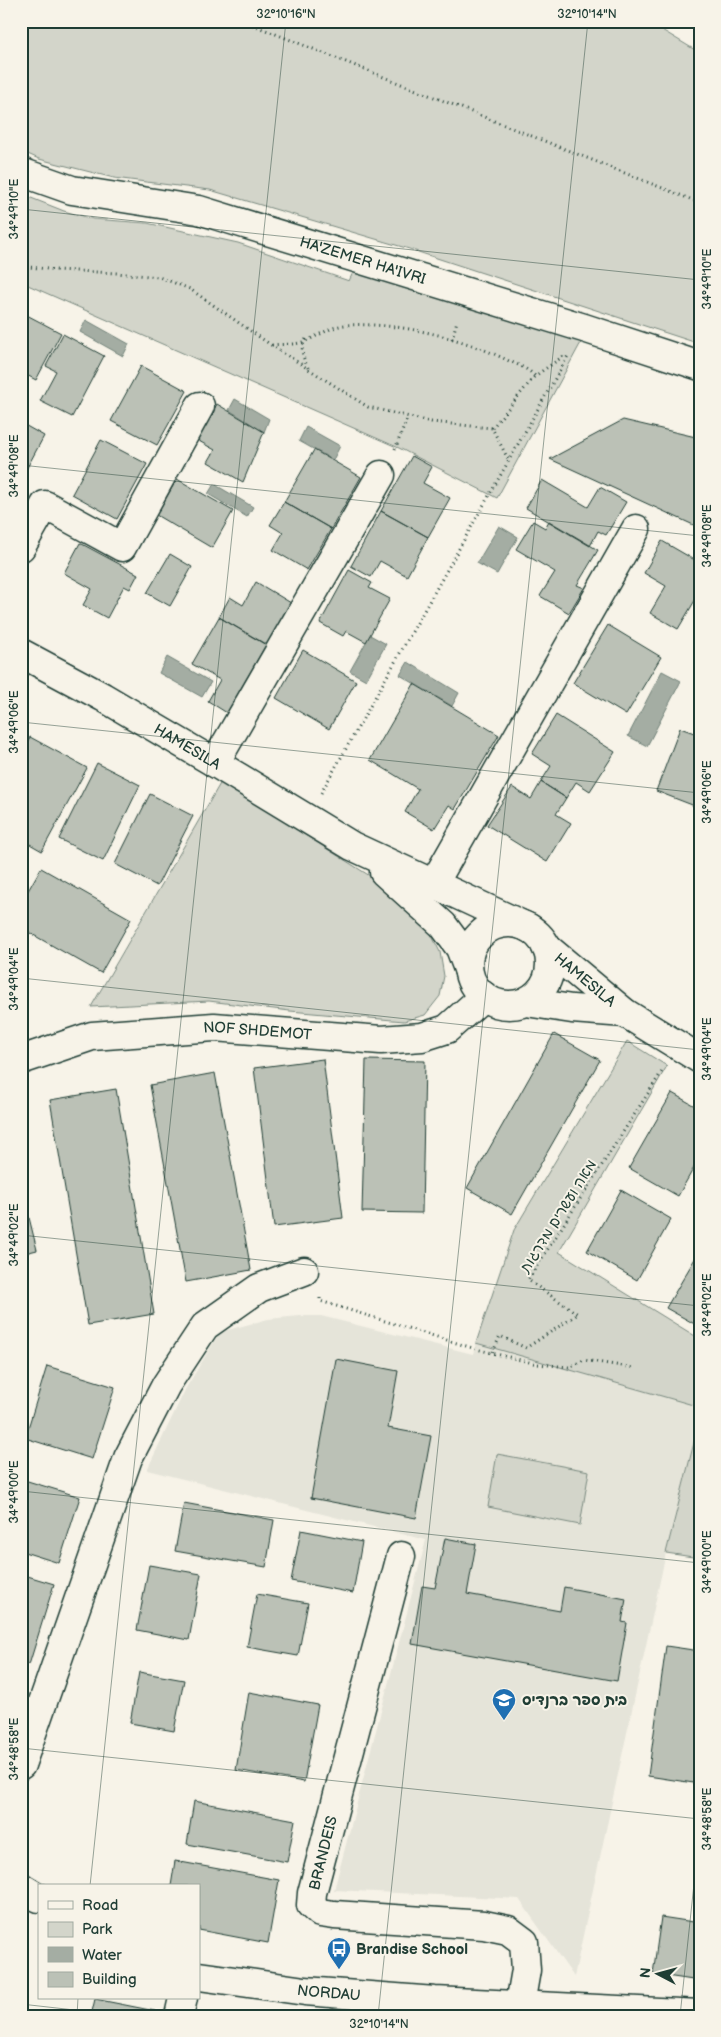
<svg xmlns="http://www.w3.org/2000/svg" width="721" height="2037" font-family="'Balsamiq Sans','Playpen Sans Hebrew',sans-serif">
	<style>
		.built { fill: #e5e4d9 }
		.green { fill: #d3d5ca; stroke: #79897f }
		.water { fill: #a4ada3; stroke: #6f8077 }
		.building { fill: #bbc1b6; stroke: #1f3d34 }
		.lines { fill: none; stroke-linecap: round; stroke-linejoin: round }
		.minor-casing { stroke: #1f3d34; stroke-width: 31 }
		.path { stroke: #1f3d34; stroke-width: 3; stroke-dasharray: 1 4; stroke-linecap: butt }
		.minor { stroke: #f7f3e8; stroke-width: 28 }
		.ticks { fill: none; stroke: #1f3d34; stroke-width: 1; stroke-opacity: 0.45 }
		.labels { text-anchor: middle; stroke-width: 4; stroke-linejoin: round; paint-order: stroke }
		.street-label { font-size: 15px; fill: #1f3d34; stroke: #f7f3e8 }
		.poi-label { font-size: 15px; font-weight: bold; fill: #1f3d34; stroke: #f7f3e8; text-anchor: start }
		.neatline { fill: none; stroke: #1f3d34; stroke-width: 2 }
		.ticks-label { font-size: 12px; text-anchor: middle; fill: #1f3d34 }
	</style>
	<rect width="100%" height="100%" fill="#f7f3e8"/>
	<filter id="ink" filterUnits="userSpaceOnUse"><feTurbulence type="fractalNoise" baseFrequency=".02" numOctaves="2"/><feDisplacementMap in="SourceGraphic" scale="10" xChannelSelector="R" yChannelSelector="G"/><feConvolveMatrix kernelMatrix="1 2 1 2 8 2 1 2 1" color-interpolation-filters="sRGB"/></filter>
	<g filter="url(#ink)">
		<path class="built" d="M 300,1316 L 321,1316 L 473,1354 L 476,1343 L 700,1407 L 700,1419 L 666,1553 L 574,1977 L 519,1899 L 334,1890 L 426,1540 L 147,1470 L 186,1388 L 220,1332 L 268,1319 Z"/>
		<path class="green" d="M 21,21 L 647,21 L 700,53 L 700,344 L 406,248 L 210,190 L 114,178 L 39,159 L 21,151 Z
			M 21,194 L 64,211 L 93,219 L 147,223 L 238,243 L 349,281 L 357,264 L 584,337 L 497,498 L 399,448 L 21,282 Z
			M 221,782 L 370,876 L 423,918 L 440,952 L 444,976 L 440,996 L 425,1015 L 404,1021 L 290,1011 L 209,1001 L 91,1007 Z
			M 627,1041 L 667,1066 L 559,1252 L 700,1339 L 700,1407 L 476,1343 L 514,1230 Z
			M 700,1419 L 700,1558 L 666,1553 Z
			M 497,1454 L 589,1471 L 580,1525 L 488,1507 Z"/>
		<path class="water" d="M 86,320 L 129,344 L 123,356 L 80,332 Z
			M 235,399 L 269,419 L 264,432 L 229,410 Z
			M 306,427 L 340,446 L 333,460 L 299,441 Z
			M 214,484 L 253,507 L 247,517 L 208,494 Z
			M 499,526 L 518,537 L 497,574 L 477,563 Z
			M 370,635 L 386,644 L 366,680 L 350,671 Z
			M 167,657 L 211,682 L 202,697 L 159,673 Z
			M 408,662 L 459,693 L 452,706 L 400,675 Z
			M 662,671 L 681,681 L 647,746 L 628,736 Z"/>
		<path class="building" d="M 21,312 L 61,333 L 36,380 L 21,372 Z
			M 63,334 L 104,356 L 72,417 L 40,401 L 56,371 L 46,366 Z
			M 141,366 L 187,391 L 157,445 L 111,421 Z
			M 217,404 L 264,432 L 243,482 L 208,462 L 215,450 L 197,440 Z
			M 623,420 L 700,438 L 700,528 L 550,459 Z
			M 21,423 L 44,436 L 21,479 Z
			M 101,440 L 147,464 L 117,519 L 72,494 Z
			M 314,450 L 361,477 L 331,529 L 284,502 Z
			M 412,456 L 432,467 L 423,483 L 450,498 L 428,537 L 381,511 Z
			M 177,479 L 233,511 L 212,548 L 156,515 Z
			M 542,480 L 588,507 L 600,487 L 626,502 L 606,535 L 598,531 L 590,546 L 526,508 Z
			M 284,502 L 331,529 L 307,570 L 273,550 L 283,533 L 270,525 Z
			M 381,511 L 428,537 L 407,576 L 380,561 L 371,577 L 351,566 Z
			M 533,521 L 545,528 L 549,521 L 598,550 L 577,585 L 584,588 L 569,613 L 540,596 L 555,572 L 516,549 Z
			M 662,541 L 700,563 L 700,592 L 678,629 L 650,613 L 666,586 L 644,573 Z
			M 80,543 L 138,574 L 130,589 L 124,586 L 107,618 L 83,605 L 92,589 L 64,573 Z
			M 170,554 L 192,567 L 170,606 L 147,593 Z
			M 349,570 L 372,583 L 369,588 L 390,599 L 366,642 L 346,631 L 343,636 L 320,623 Z
			M 256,582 L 291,603 L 267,645 L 219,617 L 230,597 L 243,605 Z
			M 219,617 L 266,645 L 227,713 L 208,701 L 220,680 L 192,664 Z
			M 608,625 L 661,657 L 626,715 L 573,683 Z
			M 303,650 L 356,681 L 329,729 L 276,698 Z
			M 414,684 L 499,735 L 455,809 L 449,805 L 434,829 L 405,812 L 418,789 L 370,760 Z
			M 556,715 L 615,752 L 590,791 L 576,782 L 566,798 L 541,782 L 551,766 L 532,754 Z
			M 680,728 L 700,735 L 700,808 L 656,791 Z
			M 30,737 L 87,768 L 42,851 L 21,839 L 21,753 Z
			M 97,763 L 140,785 L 103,861 L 59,839 Z
			M 541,782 L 566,798 L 556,814 L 571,823 L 547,862 L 487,825 L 512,787 L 531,799 Z
			M 150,794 L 193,816 L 157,886 L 115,864 Z
			M 41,868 L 131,919 L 101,973 L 21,928 L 21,903 Z
			M 554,1034 L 600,1060 L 512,1214 L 467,1188 Z
			M 323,1059 L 343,1218 L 274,1227 L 254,1068 Z
			M 366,1060 L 425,1061 L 422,1213 L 362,1212 Z
			M 215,1073 L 251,1270 L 186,1282 L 150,1085 Z
			M 116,1089 L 154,1314 L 88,1325 L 50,1100 Z
			M 672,1093 L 700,1109 L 700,1157 L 678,1196 L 629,1168 Z
			M 21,1185 L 37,1250 L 21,1254 Z
			M 621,1190 L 671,1219 L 637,1280 L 587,1251 Z
			M 700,1250 L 700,1327 L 666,1308 Z
			M 336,1359 L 398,1371 L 388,1428 L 431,1436 L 416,1518 L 311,1498 Z
			M 47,1366 L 115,1387 L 92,1459 L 25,1438 Z
			M 21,1479 L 80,1497 L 59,1563 L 21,1551 Z
			M 184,1503 L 274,1520 L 266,1567 L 175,1551 Z
			M 301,1530 L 362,1542 L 353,1593 L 291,1581 Z
			M 445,1538 L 476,1544 L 467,1594 L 560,1611 L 564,1587 L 626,1599 L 622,1622 L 627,1623 L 617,1681 L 412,1644 L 422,1586 L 435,1588 Z
			M 149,1565 L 201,1574 L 189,1640 L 137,1630 Z
			M 21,1574 L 54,1584 L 29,1665 L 21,1662 Z
			M 257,1594 L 308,1603 L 298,1656 L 247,1647 Z
			M 666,1646 L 700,1651 L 700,1784 L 648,1776 Z
			M 139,1672 L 184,1680 L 174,1731 L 130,1723 Z
			M 249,1692 L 318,1705 L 304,1782 L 236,1770 Z
			M 194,1801 L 295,1820 L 287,1862 L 187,1844 Z
			M 175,1861 L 279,1880 L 268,1943 L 199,1930 L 199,1886 L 171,1886 Z
			M 661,1917 L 700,1923 L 700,1936 L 693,1980 L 653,1974 Z
			M 95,1999 L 155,2011 L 154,2016 L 91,2016 Z"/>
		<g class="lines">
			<g class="minor-casing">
				<g id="minor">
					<path id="s1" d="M 21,172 L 72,190 L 199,210 L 584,328 L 700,366"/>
					<path d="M 21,547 L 45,505 L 122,547 L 200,406"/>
					<path id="s2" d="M 21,653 L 103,697 L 215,763 L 352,846 L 529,928"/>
					<path d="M 215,763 L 381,475"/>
					<path d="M 384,872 L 443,925 L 460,948 L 468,969"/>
					<path d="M 433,885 L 636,529"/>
					<circle cx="509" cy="964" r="41"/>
					<path id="s3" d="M 546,947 L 625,1013 L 700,1059"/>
					<path d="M 526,1002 L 572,1009 L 625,1013"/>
					<path id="s4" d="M 21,1060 L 92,1036 L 214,1027 L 381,1040 L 422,1037 L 447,1029 L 484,996"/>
					<path d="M 401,1556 L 312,1893 L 311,1905 L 320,1913 L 334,1915 L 484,1925 L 508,1930 L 524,1942 L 526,1970 L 518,2016"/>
					<path d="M 21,1765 L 128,1458 L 166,1385 L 205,1326 L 259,1288 L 304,1271"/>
					<path d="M 21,1887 L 39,1898"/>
					<path id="s5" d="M 199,1976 L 305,1991 L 435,2001 L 700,2014"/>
					<path d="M 179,2016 L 183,1998"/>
				</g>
			</g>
			<path class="path" d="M 243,21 L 700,203
				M 21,266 L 56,270 L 116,273 L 159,277 L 190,289 L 271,345 L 368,407 L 431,422 L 492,428 L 508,459
				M 306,339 C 299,350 303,357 308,368
				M 452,339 L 457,321
				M 272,345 C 280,344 291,345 299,343 C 315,339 328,327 345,325 C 398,322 462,337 509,361 C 519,365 528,369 535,376 L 565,355
				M 492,428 L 535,376
				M 395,449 L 408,417
				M 321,793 L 569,354
				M 320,1298 L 320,1301 L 476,1349 L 537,1364 L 569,1367 L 584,1360 L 634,1368
				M 493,1352 L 500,1336 L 526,1348 L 578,1314 L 528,1280 L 663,1070"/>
			<use href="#minor" class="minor"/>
		</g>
	</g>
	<path class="ticks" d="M 680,21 L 700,23M 21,209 L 700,280M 21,465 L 700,536M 21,722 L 700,793M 21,978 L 700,1050M 21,1235 L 700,1306M 21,1491 L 700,1563M 21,1748 L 700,1819M 90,1886 L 286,21M 21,2004 L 128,2016M 77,2016 L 78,1998M 378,2016 L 588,21M 680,2016 L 700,1827"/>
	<defs>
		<g id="school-pin" transform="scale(1.25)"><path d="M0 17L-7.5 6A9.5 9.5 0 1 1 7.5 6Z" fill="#1f6fb2" stroke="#f7f3e8"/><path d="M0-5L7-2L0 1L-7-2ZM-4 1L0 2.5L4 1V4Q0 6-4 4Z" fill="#fff"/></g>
		<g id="bus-pin" transform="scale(1.25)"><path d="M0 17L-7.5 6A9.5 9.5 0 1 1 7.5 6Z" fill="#1f6fb2" stroke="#f7f3e8"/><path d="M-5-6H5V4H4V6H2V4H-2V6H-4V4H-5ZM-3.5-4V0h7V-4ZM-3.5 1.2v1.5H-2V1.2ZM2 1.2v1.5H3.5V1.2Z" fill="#fff"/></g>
	</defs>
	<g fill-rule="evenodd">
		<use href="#school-pin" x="504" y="1700"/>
		<use href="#bus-pin" x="339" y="1949"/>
	</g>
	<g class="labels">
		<g class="street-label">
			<text dy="5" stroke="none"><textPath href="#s1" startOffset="354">HA'ZEMER HA'IVRI</textPath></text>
			<text dy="5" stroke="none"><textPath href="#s2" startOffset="191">HAMESILA</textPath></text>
			<text dy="5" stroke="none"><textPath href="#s3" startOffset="51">HAMESILA</textPath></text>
			<text dy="5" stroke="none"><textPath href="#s4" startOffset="241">NOF SHDEMOT</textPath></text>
			<text transform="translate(558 1216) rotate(-58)" y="5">מאה ועשרים מדרגות</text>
			<text transform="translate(323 1853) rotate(-76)" y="5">BRANDEIS</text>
			<text dy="5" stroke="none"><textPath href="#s5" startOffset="131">NORDAU</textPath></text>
		</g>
		<g class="poi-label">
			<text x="522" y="1705">בית ספר ברנדיס</text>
			<text x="356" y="1954">Brandise School</text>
		</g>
	</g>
	<rect width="721" height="2037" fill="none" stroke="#f7f3e8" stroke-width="55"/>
	<rect x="38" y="1884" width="162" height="115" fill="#f7f3e8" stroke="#a1aaa0"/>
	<rect x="48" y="1901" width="25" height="8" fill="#f7f3e8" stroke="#a1aaa0"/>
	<text x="82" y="1910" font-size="15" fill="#1f3d34">Road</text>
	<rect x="48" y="1922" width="25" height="15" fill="#d3d5ca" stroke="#a1aaa0"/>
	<text x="82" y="1934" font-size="15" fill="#1f3d34">Park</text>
	<rect x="48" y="1947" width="25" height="15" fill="#a4ada3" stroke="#a1aaa0"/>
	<text x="82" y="1960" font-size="15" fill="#1f3d34">Water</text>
	<rect x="48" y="1972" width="25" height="15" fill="#bbc1b6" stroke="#a1aaa0"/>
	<text x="82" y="1984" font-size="15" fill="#1f3d34">Building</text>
	<g transform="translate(658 1974) rotate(276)" stroke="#f7f3e8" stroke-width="4" paint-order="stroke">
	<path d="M0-4L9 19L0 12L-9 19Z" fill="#1f3d34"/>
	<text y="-8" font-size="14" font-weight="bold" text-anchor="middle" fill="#1f3d34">N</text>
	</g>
	<rect x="28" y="28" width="666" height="1982" class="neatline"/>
	<g class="ticks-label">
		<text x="286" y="18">32°10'16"N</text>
		<text x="587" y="18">32°10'14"N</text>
		<text transform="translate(14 209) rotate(-90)" y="4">34°49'10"E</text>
		<text transform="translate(707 279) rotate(-90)" y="4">34°49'10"E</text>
		<text transform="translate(14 466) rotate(-90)" y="4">34°49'08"E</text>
		<text transform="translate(707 536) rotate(-90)" y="4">34°49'08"E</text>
		<text transform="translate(14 722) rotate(-90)" y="4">34°49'06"E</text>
		<text transform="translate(707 792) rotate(-90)" y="4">34°49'06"E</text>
		<text transform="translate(14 979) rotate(-90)" y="4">34°49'04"E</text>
		<text transform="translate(707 1049) rotate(-90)" y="4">34°49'04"E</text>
		<text transform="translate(14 1235) rotate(-90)" y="4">34°49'02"E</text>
		<text transform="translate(707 1305) rotate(-90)" y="4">34°49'02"E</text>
		<text transform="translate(14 1492) rotate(-90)" y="4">34°49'00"E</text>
		<text transform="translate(707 1562) rotate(-90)" y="4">34°49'00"E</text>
		<text transform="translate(14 1749) rotate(-90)" y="4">34°48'58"E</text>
		<text transform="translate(707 1819) rotate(-90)" y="4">34°48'58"E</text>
		<text x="379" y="2028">32°10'14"N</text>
	</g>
</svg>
